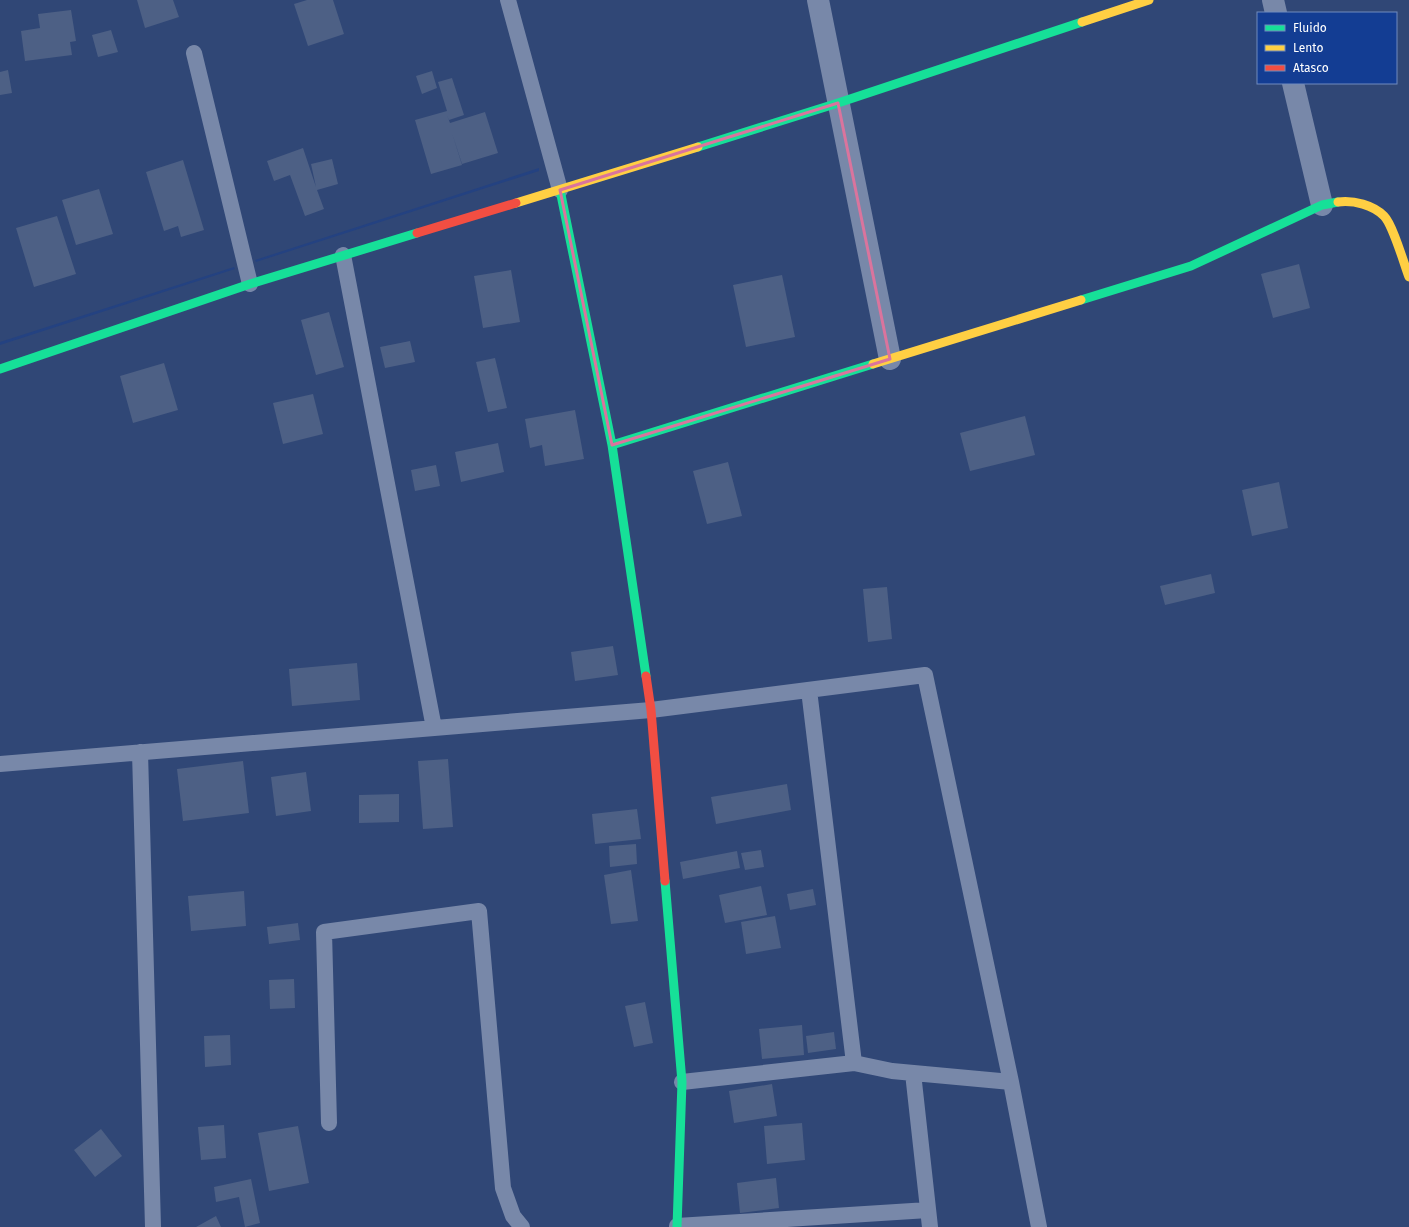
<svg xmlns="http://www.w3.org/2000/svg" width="1409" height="1227" font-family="'Fira Sans',sans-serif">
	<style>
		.water { fill: #244281 }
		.building { fill: #4d6085 }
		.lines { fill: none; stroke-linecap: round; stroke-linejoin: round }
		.lane { stroke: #7888a9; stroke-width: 16 }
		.street { stroke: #7888a9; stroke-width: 22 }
		.fast { stroke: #16e098; stroke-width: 9 }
		.slow { stroke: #ffcf43; stroke-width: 9 }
		.jam { stroke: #f24e42; stroke-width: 9 }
		.marked { fill: none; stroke: #da749d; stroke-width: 3; stroke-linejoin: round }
	</style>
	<rect width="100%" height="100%" fill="#304776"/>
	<path class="water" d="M 539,168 L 539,171 L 256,262 L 255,260 Z
		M 234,267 L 235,269 L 0,345 L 0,342 Z"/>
	<path class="building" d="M 137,0 L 173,0 L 179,17 L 145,28 Z
		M 307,0 L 333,0 L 344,34 L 308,46 L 294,4 Z
		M 71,10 L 76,41 L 70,42 L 72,55 L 25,61 L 21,31 L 40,28 L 38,14 Z
		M 111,30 L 118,52 L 98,57 L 92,35 Z
		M 8,70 L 12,93 L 0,95 L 0,72 Z
		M 432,71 L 437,88 L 422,94 L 416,76 Z
		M 452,78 L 464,115 L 449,120 L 447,115 L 450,123 L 485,112 L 498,153 L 462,164 L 452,133 L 462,165 L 431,174 L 415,120 L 447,111 L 438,82 Z
		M 303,148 L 316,187 L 311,164 L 332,159 L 338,184 L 317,190 L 324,209 L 305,216 L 290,175 L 274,181 L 267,161 Z
		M 183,160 L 204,230 L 181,237 L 178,226 L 164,231 L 146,172 Z
		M 99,189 L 113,234 L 76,245 L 62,200 Z
		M 57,216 L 76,274 L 34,287 L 16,228 Z
		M 1299,264 L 1310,308 L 1273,318 L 1261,274 Z
		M 511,270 L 520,322 L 483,328 L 474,276 Z
		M 782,275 L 795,337 L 746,347 L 733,285 Z
		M 329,312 L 344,367 L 316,375 L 301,320 Z
		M 410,341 L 415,362 L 385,368 L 380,347 Z
		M 495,358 L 507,408 L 488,412 L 476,362 Z
		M 164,363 L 178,410 L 133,423 L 120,376 Z
		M 313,394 L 323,434 L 283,444 L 273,403 Z
		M 575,410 L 584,459 L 545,466 L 542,445 L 530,448 L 525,419 Z
		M 1025,416 L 1035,455 L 970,471 L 960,433 Z
		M 498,443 L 504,472 L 461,482 L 455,452 Z
		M 728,462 L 742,516 L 707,524 L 693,471 Z
		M 436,465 L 440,486 L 415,491 L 411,470 Z
		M 1279,482 L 1288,528 L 1252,536 L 1242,490 Z
		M 1211,574 L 1215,593 L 1165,605 L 1160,586 Z
		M 887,587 L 892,639 L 868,642 L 863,589 Z
		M 613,646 L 618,675 L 575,681 L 571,652 Z
		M 357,663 L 360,700 L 292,706 L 289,669 Z
		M 448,759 L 453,827 L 423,829 L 418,761 Z
		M 243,761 L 249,813 L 183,821 L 177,769 Z
		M 306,772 L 311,811 L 276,816 L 271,777 Z
		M 787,784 L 791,810 L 716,824 L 711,797 Z
		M 399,794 L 399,822 L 359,823 L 359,795 Z
		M 637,809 L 641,839 L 595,844 L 592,814 Z
		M 636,844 L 637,864 L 610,867 L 609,846 Z
		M 761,850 L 764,867 L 745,870 L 741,853 Z
		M 737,851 L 740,868 L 683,879 L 680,862 Z
		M 631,870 L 638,921 L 611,924 L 604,875 Z
		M 761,886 L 767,915 L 725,923 L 719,895 Z
		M 813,889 L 816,905 L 790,910 L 787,894 Z
		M 244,891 L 246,926 L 191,931 L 188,896 Z
		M 775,916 L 781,948 L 746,954 L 741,922 Z
		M 298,923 L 300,940 L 269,944 L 267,927 Z
		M 294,979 L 295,1008 L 270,1009 L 269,980 Z
		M 645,1002 L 653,1043 L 634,1047 L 625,1006 Z
		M 802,1025 L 804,1055 L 762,1059 L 759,1029 Z
		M 834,1032 L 836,1049 L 808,1053 L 806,1036 Z
		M 230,1035 L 231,1065 L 205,1067 L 204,1036 Z
		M 772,1084 L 777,1116 L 734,1123 L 729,1091 Z
		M 802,1123 L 805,1160 L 767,1164 L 764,1126 Z
		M 224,1125 L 226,1158 L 201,1160 L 198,1127 Z
		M 298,1126 L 309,1183 L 269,1191 L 258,1133 Z
		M 101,1129 L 122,1156 L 95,1177 L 74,1150 Z
		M 776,1178 L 779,1208 L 740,1213 L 737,1183 Z
		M 251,1179 L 260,1223 L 245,1227 L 239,1197 L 216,1202 L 214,1187 Z
		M 216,1216 L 221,1227 L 196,1227 Z"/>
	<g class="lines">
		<path class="lane" d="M 508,0 L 560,190
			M 194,53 L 250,284
			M 343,255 L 434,728
			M 809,690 L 854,1063
			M 140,752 L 153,1227
			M 0,764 L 651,710 L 925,675 L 1011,1082 L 1039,1227
			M 913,1073 L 930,1227
			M 682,1082 L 854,1063 L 892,1071 L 1011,1082
			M 329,1123 L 324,932 L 479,911 L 503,1188 L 513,1216 L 522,1227
			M 677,1226 L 928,1210"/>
		<path class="street" d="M 818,0 L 890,359
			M 1273,0 L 1276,13
			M 1293,83 L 1322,205"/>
		<path class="fast" d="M 698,147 L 838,103 L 1082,22
			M 560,190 L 612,445 L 646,676
			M 1081,300 L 1191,266 L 1322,205 L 1338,202
			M 0,369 L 250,284 L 417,233
			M 612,445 L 873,364
			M 665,881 L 682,1082 L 677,1227"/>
		<path class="slow" d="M 1082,22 L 1149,0
			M 1338,202 C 1354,200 1373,205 1384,216 C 1393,225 1404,264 1409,277
			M 516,203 L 698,147
			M 873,364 L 1081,300"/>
		<path class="jam" d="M 417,233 L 516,203
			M 646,676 L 651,710 L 665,881"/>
	</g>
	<path class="marked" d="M 838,103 L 890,359 L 612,445 L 560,190 Z"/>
	<rect x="1257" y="12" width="140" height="72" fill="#133d93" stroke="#718bbe"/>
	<rect x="1265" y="25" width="20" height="6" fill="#16e098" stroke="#718bbe"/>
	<text x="1293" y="32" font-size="12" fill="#ffffff">Fluido</text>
	<rect x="1265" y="45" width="20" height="6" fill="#ffcf43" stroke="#718bbe"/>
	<text x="1293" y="52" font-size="12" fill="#ffffff">Lento</text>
	<rect x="1265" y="65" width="20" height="6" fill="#f24e42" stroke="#718bbe"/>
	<text x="1293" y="72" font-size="12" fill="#ffffff">Atasco</text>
</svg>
